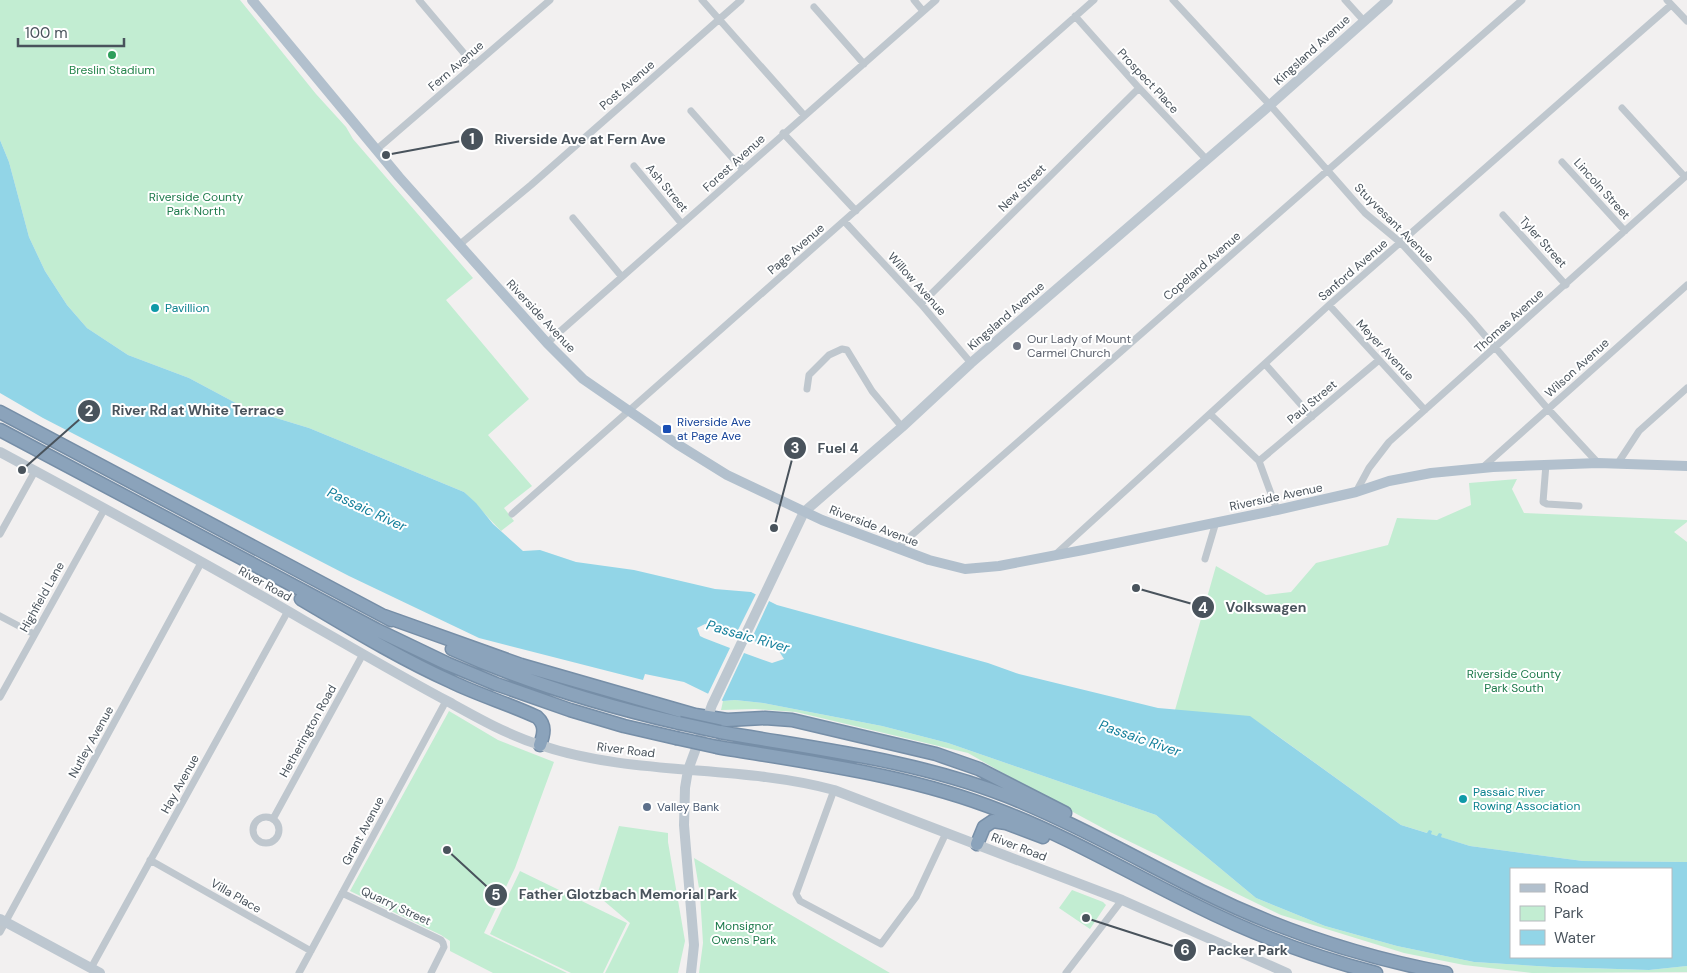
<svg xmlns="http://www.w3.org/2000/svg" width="1687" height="973" font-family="'DM Sans',sans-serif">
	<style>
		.green { fill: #c2edd2 }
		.water { fill: #92d5e7; fill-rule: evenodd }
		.pier { fill: #f2f0f0 }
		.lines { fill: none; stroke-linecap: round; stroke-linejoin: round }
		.highway-casing { stroke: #768ea7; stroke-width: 15 }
		.street { stroke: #bfc7ce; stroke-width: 7 }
		.secondary { stroke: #bdc7d0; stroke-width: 10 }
		.primary { stroke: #b2c0cd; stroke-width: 10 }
		.highway { stroke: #8ba3bb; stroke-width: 12 }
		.highway-bridge-casing { stroke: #768ea7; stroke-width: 15; stroke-linecap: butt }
		.highway-bridge { stroke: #8ba3bb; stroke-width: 12 }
		.leisure-dot { fill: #2e9e5b; stroke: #fff; stroke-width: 2 }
		.culture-dot { fill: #0f9aa8; stroke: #fff; stroke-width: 2 }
		.worship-dot { fill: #6b7280; stroke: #fff; stroke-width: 2 }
		.transit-dot { fill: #1a4fb4; stroke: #fff; stroke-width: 2 }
		.service-dot { fill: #5c6f8a; stroke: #fff; stroke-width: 2 }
		.labels { text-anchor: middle; stroke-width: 4; stroke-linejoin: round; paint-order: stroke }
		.street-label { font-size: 12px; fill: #49535c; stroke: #fff }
		.leisure-label { font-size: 12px; fill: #27864d; stroke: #fff }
		.park-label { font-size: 12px; fill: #1d7a4b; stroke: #fff }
		.culture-label { font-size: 12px; fill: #0d838f; stroke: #fff; text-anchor: start }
		.worship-label { font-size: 12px; fill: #5b616d; stroke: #fff; text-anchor: start }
		.transit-label { font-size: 12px; fill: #164399; stroke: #fff; text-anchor: start }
		.service-label { font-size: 12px; fill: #4e5e75; stroke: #fff; text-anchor: start }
		.water-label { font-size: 14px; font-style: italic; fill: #16809c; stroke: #fff }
		.leader { fill: none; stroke: #49535c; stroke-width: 2 }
		.callout-dot { fill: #49535c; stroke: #fff; stroke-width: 2 }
		.mark-label { font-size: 15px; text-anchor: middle; font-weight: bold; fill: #fff }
		.callout-label { font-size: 14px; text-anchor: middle; font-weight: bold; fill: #49535c; stroke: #fff; stroke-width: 4; stroke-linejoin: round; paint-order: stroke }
	</style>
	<rect width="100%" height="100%" fill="#f2f0f0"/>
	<path class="green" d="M 0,0 L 240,0 L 316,94 L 346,127 L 353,139 L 473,278 L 446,300 L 529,399 L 488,435 L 532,486 L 504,508 L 514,521 L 501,531 L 464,492 L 309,428 L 247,409 L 189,378 L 128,355 L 87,328 L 67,305 L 45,271 L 29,237 L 9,162 L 0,140 Z
		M 1517,479 L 1512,489 L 1524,513 L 1687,520 L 1687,522 L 1674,532 L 1687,542 L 1687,862 L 1583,861 L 1470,846 L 1401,825 L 1271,731 L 1175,710 L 1216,566 L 1266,595 L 1291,592 L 1316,563 L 1388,545 L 1397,518 L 1437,520 L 1471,505 L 1469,483 Z
		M 735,700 L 763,703 L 882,726 L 948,743 L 1156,815 L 1256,898 L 1325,926 L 1397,946 L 1474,962 L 1553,967 L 1649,970 L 1687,966 L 1687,972 L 1532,973 L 1464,965 L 1404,953 L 1281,915 L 1110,832 L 1036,792 L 968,753 L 796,712 L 755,709 L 721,710 L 723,701 Z
		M 449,711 L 498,740 L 554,762 L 515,868 L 484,933 L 567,973 L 493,973 L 450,951 L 450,941 L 441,935 L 350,891 Z
		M 619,826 L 668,833 L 668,842 L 685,941 L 678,973 L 605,973 L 630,923 L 597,895 Z
		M 694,858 L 890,973 L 699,973 L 703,943 L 700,894 Z
		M 520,871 L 627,923 L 603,973 L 571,973 L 490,934 Z
		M 1072,890 L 1103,902 L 1106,905 L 1090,929 L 1059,908 Z"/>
	<path class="water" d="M 0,140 L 9,162 L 29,237 L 45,271 L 67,305 L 87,328 L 128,355 L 189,378 L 247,409 L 309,428 L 464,492 L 476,503 L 493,524 L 523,551 L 540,550 L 576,562 L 634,570 L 715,589 L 751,592 L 777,605 L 988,663 L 1019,674 L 1158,708 L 1250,716 L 1401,825 L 1427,833 L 1429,830 L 1432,831 L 1431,834 L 1437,836 L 1439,833 L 1442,834 L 1441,837 L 1470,846 L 1583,861 L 1687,862 L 1687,966 L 1649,970 L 1553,967 L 1474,962 L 1397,946 L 1325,926 L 1256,898 L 1156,815 L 948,743 L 882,726 L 763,703 L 735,700 L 723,701 L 684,682 L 645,674 L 643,680 L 479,638 L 349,576 L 43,418 L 0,393 ZM 1511,869 L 1671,869 L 1671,957 L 1511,957 Z"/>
	<path class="pier" d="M 757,592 L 770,599 L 751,640 L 774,648 L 779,651 L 784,659 L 772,663 L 744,653 L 721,702 L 707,696 L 730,648 L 704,638 L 700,636 L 697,628 L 705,624 L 736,634 Z"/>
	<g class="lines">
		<g class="highway-casing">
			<path id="highway" d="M 0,412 L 391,620
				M 0,430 L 377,630 L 448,664 L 496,684 L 570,710 L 624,726 L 676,738
				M 301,599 C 350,628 399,658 452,682 C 479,695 509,704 537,717 C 546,725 544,734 540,745
				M 384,616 L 521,665 L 695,715 L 727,720 L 765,718 L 792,720 L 936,754 L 979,769 L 1065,813
				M 452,649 C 525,682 601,705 679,723
				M 720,732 C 816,749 916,760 1007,796 C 1074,823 1137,859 1201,891 C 1279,930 1361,957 1446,973
				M 717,747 C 812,763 911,775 1001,811 C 1069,837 1131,874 1195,905 C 1253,934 1314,957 1376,973
				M 977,844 L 984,827 L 993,821 L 1006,823 L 1043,837"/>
		</g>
		<path class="street" d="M 419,0 L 474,65
			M 702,0 L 804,115
			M 914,0 L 923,11
			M 1173,0 L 1270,105 L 1365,213 L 1401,243 L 1469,317 L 1548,409 L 1598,463
			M 1345,0 L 1364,21
			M 1667,0 L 1687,21
			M 814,7 L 864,64
			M 1075,16 L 1139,88 L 1206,159
			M 1622,108 L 1685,177
			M 691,111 L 743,170
			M 783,133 L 856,211
			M 376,150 L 550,0
			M 1562,162 L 1625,231
			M 634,166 L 682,224
			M 1503,215 L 1566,285
			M 573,218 L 622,277
			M 844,221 L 921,304 L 971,363
			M 459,245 L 531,185 L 741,0
			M 921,304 L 1139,88
			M 1329,305 L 1425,410
			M 547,343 L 936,0
			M 1265,364 L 1312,417
			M 807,389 L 809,375 L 829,355 L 842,349 L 847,350 L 872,391 L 902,427
			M 1210,414 L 1259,461 L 1277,510
			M 1259,461 L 1379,360
			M 1618,463 L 1639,431 L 1687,388
			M 1546,464 L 1543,502 L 1547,504 L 1579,506
			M 1482,468 L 1687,285
			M 1356,492 L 1369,468 L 1389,442 L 1687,175
			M 512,514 L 1094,0
			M 0,534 L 35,471
			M 897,548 L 1522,0
			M 1056,554 L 1329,305 L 1671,5
			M 1205,559 L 1216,522
			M 0,616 L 34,634
			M 0,697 L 105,508
			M 834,790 L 796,894 L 800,901 L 881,944 L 916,897 L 946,833
			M253 830a13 13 0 1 1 26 0a13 13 0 1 1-26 0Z
			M 273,819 L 363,654
			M 150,860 L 311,951
			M 342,893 L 441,940 L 443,943 L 444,947 L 431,973
			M 0,932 L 201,563
			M 91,968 L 288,611
			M 299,973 L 446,701
			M 1066,973 L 1122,900"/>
		<path class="secondary" d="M 0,452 C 102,507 205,562 305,621 C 353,648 400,676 449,702 C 478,718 508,735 540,745 C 635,777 738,764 834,790 L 1122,900 L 1287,973
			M 0,919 L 100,973
			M 691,973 L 694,945 L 684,825 L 685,788 L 688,770 L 712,705 L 804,512 L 902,427 L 971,363 L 1270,105 L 1388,0"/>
		<path class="primary" d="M 252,0 L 399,177 L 547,343 L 583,379 L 677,444 L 727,475 L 822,520 L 929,560 L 965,569 L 999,566 L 1083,550 L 1277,510 L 1356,492 L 1389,481 L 1431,473 L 1493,467 L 1598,463 L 1687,466"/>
		<use href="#highway" class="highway"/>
		<g class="highway-bridge-casing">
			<path id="highway-bridge" d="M 679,723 L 720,732
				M 676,738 L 717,747"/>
		</g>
		<use href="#highway-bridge" class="highway-bridge"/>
	</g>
	<circle class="leisure-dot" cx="112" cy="55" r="5"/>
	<g class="culture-dot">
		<circle cx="155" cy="308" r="5"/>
		<circle cx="1463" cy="799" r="5"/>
	</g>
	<circle class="worship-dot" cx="1017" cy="346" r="5"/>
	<rect class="transit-dot" x="662" y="424" width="10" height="10" rx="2.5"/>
	<circle class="service-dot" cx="647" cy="807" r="5"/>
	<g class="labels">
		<g class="street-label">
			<text transform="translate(1312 50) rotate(-42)" y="4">Kingsland Avenue</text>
			<text transform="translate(456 66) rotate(-41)" y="4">Fern Avenue</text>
			<text transform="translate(1148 81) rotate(47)" y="4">Prospect Place</text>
			<text transform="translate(627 85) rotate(-41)" y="4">Post Avenue</text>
			<text transform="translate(734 163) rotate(-42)" y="4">Forest Avenue</text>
			<text transform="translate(667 188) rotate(50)" y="4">Ash Street</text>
			<text transform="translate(1022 188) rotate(-45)" y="4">New Street</text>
			<text transform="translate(1602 189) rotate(48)" y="4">Lincoln Street</text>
			<text transform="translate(1394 223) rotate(45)" y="4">Stuyvesant Avenue</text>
			<text transform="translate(1543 242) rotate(48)" y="4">Tyler Street</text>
			<text transform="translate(796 249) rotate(-41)" y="4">Page Avenue</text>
			<text transform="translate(1202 266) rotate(-41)" y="4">Copeland Avenue</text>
			<text transform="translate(1353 270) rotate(-41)" y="4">Sanford Avenue</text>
			<text transform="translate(917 284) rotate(48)" y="4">Willow Avenue</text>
			<text transform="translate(541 316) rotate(47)" y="4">Riverside Avenue</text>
			<text transform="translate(1006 316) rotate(-41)" y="4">Kingsland Avenue</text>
			<text transform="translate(1509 321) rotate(-42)" y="4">Thomas Avenue</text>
			<text transform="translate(1385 350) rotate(47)" y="4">Meyer Avenue</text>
			<text transform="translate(1577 368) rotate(-42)" y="4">Wilson Avenue</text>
			<text transform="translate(1312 402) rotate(-40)" y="4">Paul Street</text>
			<text transform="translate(1276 497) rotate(-12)" y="4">Riverside Avenue</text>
			<text transform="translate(874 526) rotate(21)" y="4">Riverside Avenue</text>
			<text transform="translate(265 584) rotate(29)" y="4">River Road</text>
			<text transform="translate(42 597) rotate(-61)" y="4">Highfield Lane</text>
			<text transform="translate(308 731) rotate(-61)" y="4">Hetherington Road</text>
			<text transform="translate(91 742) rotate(-61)" y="4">Nutley Avenue</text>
			<text transform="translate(626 750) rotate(7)" y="4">River Road</text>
			<text transform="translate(180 784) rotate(-61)" y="4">Hay Avenue</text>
			<text transform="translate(363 831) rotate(-62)" y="4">Grant Avenue</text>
			<text transform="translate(1019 847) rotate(21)" y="4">River Road</text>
			<text transform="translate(236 896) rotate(30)" y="4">Villa Place</text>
			<text transform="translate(396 906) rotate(25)" y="4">Quarry Street</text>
		</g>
		<g class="leisure-label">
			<text x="112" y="74">Breslin Stadium</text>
		</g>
		<g class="park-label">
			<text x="196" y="201">Riverside County<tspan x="196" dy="14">Park North</tspan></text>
			<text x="1514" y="678">Riverside County<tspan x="1514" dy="14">Park South</tspan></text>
			<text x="744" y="930">Monsignor<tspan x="744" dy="14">Owens Park</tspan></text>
		</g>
		<g class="culture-label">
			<text x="165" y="312">Pavillion</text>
			<text x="1473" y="796">Passaic River<tspan x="1473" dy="14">Rowing Association</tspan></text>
		</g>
		<g class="worship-label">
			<text x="1027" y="343">Our Lady of Mount<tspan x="1027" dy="14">Carmel Church</tspan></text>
		</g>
		<g class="transit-label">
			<text x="677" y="426">Riverside Ave<tspan x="677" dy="14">at Page Ave</tspan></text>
		</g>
		<g class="service-label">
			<text x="657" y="811">Valley Bank</text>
		</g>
		<g class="water-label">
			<text transform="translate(367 509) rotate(25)" y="5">Passaic River</text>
			<text transform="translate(748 636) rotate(16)" y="5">Passaic River</text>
			<text transform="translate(1140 738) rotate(19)" y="5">Passaic River</text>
		</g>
	</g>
	<path class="leader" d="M386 155L472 139M22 470L89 411M774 528L795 448M1136 588L1203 607M447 850L496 895M1086 918L1185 950"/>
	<g class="callout-dot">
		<circle cx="386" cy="155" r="5"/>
		<circle cx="22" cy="470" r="5"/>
		<circle cx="774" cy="528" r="5"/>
		<circle cx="1136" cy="588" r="5"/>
		<circle cx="447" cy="850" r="5"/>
		<circle cx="1086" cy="918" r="5"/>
		<circle cx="472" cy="139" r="12"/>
		<circle cx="89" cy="411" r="12"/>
		<circle cx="795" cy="448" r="12"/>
		<circle cx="1203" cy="607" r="12"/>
		<circle cx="496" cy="895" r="12"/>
		<circle cx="1185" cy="950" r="12"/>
	</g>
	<g class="mark-label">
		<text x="472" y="144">1</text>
		<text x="89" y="416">2</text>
		<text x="795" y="453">3</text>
		<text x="1203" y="613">4</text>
		<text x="496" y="900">5</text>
		<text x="1185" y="955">6</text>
	</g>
	<g class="callout-label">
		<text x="580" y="144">Riverside Ave at Fern Ave</text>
		<text x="198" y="415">River Rd at White Terrace</text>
		<text x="838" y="453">Fuel 4</text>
		<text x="1266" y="612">Volkswagen</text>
		<text x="628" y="899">Father Glotzbach Memorial Park</text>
		<text x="1248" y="955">Packer Park</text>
	</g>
	<rect x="1510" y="868" width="162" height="90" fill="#ffffff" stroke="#b6babe"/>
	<rect x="1520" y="884" width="25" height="8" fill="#b2c0cd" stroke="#b6babe"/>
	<text x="1554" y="893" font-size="15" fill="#49535c">Road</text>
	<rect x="1520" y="906" width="25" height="15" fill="#c2edd2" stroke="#b6babe"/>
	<text x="1554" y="918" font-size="15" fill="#49535c">Park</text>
	<rect x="1520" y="930" width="25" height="15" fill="#92d5e7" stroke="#b6babe"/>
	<text x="1554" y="943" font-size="15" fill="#49535c">Water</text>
	<path d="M18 38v8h106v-8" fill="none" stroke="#49535c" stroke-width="2.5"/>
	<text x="25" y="38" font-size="15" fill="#49535c" stroke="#ffffff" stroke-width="4" paint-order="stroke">100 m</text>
</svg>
